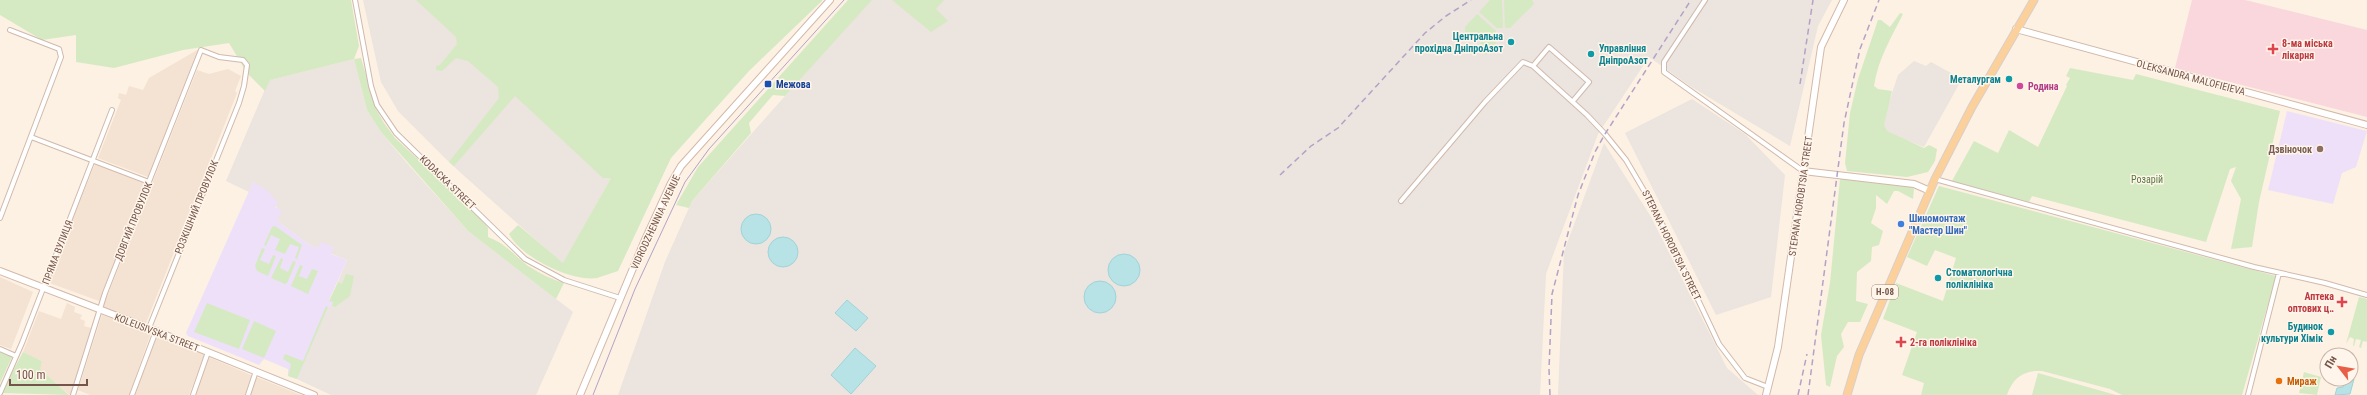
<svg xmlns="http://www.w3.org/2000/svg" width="2367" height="395" font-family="'Roboto Condensed',sans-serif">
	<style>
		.residential { fill: #f4e2d2 }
		.industrial { fill: #ece4de }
		.education { fill: #eee0f9 }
		.medical { fill: #fad6dd }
		.green { fill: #d5eac2 }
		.water { fill: #b8e3e6; stroke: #9ed3d8 }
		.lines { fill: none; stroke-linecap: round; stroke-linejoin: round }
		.street-casing { stroke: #d0baad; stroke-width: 6 }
		.secondary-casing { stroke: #d3b9aa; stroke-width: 8 }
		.primary-casing { stroke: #d8cfcc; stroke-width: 9 }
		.street { stroke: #fff; stroke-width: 4 }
		.secondary { stroke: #fff; stroke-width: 6 }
		.primary { stroke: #fcd09b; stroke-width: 7 }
		.tram { stroke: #b3a2c6; stroke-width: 1 }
		.rail { stroke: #b3a2c6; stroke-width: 1.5; stroke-dasharray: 6 4; stroke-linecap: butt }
		.culture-dot { fill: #0f9aa8; stroke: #fff5ea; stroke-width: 1.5 }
		.health-dot { fill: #e0444e; stroke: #fff5ea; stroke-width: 1.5 }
		.transit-dot { fill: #1a4fb4; stroke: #fff5ea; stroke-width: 1.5 }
		.hotel-dot { fill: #d1479c; stroke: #fff5ea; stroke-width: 1.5 }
		.education-dot { fill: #8d6e63; stroke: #fff5ea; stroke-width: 1.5 }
		.shop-dot { fill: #3f7fe0; stroke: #fff5ea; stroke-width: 1.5 }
		.food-dot { fill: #e8710a; stroke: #fff5ea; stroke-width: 1.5 }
		.labels { text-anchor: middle; stroke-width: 3; stroke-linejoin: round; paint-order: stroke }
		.shield { fill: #fff5ea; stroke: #9e8579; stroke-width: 1 }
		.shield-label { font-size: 9px; font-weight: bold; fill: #755549 }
		.culture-label { font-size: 10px; font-weight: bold; fill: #0d838f; stroke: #fff5ea; text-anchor: end }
		.health-label { font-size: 10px; font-weight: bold; fill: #be3a42; stroke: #fff5ea; text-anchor: start }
		.street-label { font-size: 10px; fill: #755549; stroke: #fff5ea }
		.transit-label { font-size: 10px; font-weight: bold; fill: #164399; stroke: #fff5ea; text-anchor: start }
		.hotel-label { font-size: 10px; font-weight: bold; fill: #b23c85; stroke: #fff5ea; text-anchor: start }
		.education-label { font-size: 10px; font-weight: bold; fill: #785e54; stroke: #fff5ea; text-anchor: end }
		.park-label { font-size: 10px; fill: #567b41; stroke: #fff5ea }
		.shop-label { font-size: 10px; font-weight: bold; fill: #366cbe; stroke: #fff5ea; text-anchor: start }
		.food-label { font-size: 10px; font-weight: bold; fill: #c56008; stroke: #fff5ea; text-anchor: start }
	</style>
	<rect width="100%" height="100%" fill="#fcf1e3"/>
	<path class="residential" d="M 199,49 L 148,177 L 98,158 L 121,100 L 118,98 L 119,93 L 126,95 L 129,86 L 143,90 L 149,78 Z
		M 228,69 L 241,76 L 235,91 L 237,93 L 146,323 L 103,307 L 197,70 L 209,74 Z
		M 95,164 L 146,184 L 99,301 L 47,282 Z
		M 0,277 L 33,292 L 11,349 L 0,345 Z
		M 67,303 L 75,307 L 74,312 L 82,315 L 80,319 L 85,321 L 84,326 L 91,328 L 70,395 L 39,369 L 42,361 L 23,352 L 39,311 L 61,319 Z
		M 102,315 L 151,333 L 129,395 L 90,395 L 78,390 Z
		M 157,336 L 205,354 L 189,395 L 135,395 Z
		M 209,357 L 253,376 L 245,395 L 195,395 Z
		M 256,377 L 301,395 L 250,395 Z"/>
	<path class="industrial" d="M 363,0 L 773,0 L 611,178 L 563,264 L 452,165 L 398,111 L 381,82 Z
		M 870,0 L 1832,0 L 1818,26 L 1790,146 L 1690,86 L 1649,57 L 1598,134 L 1546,274 L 1540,395 L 618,395 L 665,262 L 692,201 Z
		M 354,59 L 367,110 L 381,132 L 406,162 L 468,231 L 573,312 L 536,395 L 331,395 L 297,379 L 347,260 L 310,245 L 277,221 L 278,209 L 253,182 L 249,192 L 226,181 L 269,80 Z
		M 1914,61 L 1926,66 L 1931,62 L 1962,79 L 1924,147 L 1880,130 L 1898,75 Z
		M 1692,99 L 1745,134 L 1785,175 L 1771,297 L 1716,315 L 1625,133 Z
		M 1604,143 L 1651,217 L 1727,368 L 1758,395 L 1558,395 L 1564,252 Z"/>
	<path class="education" d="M 2287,111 L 2367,131 L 2356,167 L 2342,173 L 2333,204 L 2268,190 Z
		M 253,182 L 268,191 L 278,203 L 275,207 L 282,211 L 277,221 L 310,245 L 318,248 L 321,242 L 334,247 L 331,254 L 347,260 L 329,300 L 333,302 L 331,308 L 328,307 L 297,379 L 288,376 L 288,369 L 264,359 L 259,365 L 188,336 L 186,333 Z"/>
	<path class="medical" d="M 2192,0 L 2245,0 L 2367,30 L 2367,117 L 2175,68 Z"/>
	<path class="green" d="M 0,0 L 351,0 L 359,46 L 354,59 L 361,58 L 376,109 L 384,123 L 395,138 L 476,213 L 488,228 L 488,237 C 505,243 514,255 528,266 C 539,273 551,279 564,283 L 556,299 L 468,231 L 381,132 L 367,110 L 354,59 L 270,80 L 265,91 L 247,73 L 229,43 L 183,50 L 114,68 L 76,62 L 76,35 L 42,40 L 0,15 Z
		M 416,0 L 822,0 L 822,1 L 749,71 L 671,158 L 618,271 C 611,273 604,276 597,278 C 571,282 521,257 509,234 L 518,225 L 563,263 L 611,178 L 603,178 L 515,96 L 454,166 L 449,162 L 499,98 L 498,87 L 468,61 L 456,58 L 442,71 L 436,70 L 436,66 L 440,65 L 457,44 L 456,37 Z
		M 848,0 L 872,0 L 785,96 L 773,95 L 749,123 L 751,133 L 692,201 L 689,208 L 676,205 L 698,167 Z
		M 892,0 L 944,0 L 936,9 L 948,21 L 931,32 Z
		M 1490,0 L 1502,0 L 1503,28 L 1497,28 L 1479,12 Z
		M 1504,0 L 1532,0 L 1534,4 L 1510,28 L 1505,28 Z
		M 1900,13 L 1903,14 C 1891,38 1878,59 1874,86 L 1878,89 L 1892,91 L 1884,125 L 1887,131 L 1924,148 L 1929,145 L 1937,149 L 1935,161 L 1928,172 L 1907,177 L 1847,171 L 1845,163 L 1850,113 L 1858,79 L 1878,20 L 1881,20 L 1890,27 Z
		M 1477,14 L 1496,31 L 1496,36 L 1465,38 L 1465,27 Z
		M 1484,39 L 1496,39 L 1496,43 L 1486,55 L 1476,48 Z
		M 2070,68 L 2133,80 L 2136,74 L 2280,111 L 2259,202 L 2252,247 L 2231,249 L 2241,199 L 2231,181 L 2236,167 L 2230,169 L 2206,242 L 2032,196 L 2029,202 L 1952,181 L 1974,141 L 1998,153 L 2009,130 L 2038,147 L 2067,86 L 2066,85 L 2070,78 L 2066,76 Z
		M 1840,179 L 1910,186 L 1914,189 L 1913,199 L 1898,191 L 1894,191 L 1887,204 L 1876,195 L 1876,208 L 1871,223 L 1883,231 L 1879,245 L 1872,247 L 1871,261 L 1857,272 L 1856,301 L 1868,304 L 1860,322 L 1848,322 L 1841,334 L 1844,347 L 1837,356 L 1830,387 L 1826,385 L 1821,335 L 1830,283 Z
		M 1939,186 L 2276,276 L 2242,395 L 2122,395 L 2110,389 L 2042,371 C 2024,370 2013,377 2007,395 L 1921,395 L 1924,383 L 1902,375 L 1917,332 L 1883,319 L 1896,283 L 1943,301 L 1956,258 L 1935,250 L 1927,266 L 1907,257 Z
		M 275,226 L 302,245 L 297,259 L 295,258 L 299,247 L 290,244 L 285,254 L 275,250 L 280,239 L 271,235 L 266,246 L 264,245 L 272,227 Z
		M 262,248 L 265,249 L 260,260 L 269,264 L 273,255 L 276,256 L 268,276 L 257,271 L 255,266 Z
		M 281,258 L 283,259 L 280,268 L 288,272 L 293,261 L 296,262 L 287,283 L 285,284 L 271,278 Z
		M 300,265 L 303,266 L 299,276 L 307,279 L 312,269 L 318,271 L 308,294 L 291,286 Z
		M 346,274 L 354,276 L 350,296 L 335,307 L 332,306 L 333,302 L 329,301 L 338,282 L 342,284 Z
		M 2359,297 L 2367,299 L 2367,342 L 2363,341 L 2361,348 L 2359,347 L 2361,340 L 2356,339 L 2354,346 L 2353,346 L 2354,339 L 2350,337 L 2346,344 Z
		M 207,303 L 250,320 L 239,349 L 194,332 Z
		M 326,306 L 328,307 L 297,379 L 288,376 L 291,364 L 283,359 L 285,354 L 303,361 Z
		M 254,321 L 276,331 L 264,358 L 242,349 Z
		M 0,351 L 12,357 L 0,383 Z
		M 23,352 L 42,361 L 40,369 L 69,395 L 1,393 Z
		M 2304,372 L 2321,377 L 2317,395 L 2299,393 Z
		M 2038,373 L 2116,395 L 2032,395 Z"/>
	<path class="water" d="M741 229a15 15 0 1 1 30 0a15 15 0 1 1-30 0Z
		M768 252a15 15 0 1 1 30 0a15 15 0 1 1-30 0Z
		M1108 270a16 16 0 1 1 32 0a16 16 0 1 1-32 0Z
		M1084 297a16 16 0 1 1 32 0a16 16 0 1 1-32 0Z
		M 847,300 L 868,318 L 856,331 L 835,313 Z
		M 855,348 L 876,366 L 851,394 L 831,375 Z
		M 2345,379 L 2354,379 L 2350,394 L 2335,395 L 2337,388 L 2343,387 Z"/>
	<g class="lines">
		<g class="street-casing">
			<path id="street" d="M 355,0 L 371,86 L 377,105 L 396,133 L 525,259 L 564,280 L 620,298
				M 1705,0 L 1664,62 L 1664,72 L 1803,171
				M 1573,101 L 1589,82 L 1549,47 L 1533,66 L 1587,115 L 1605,134 L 1626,160 L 1656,211 L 1719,344 L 1745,378 L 1768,387
				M 31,137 L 149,182
				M 1935,179 L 2254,267 L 2325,283 L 2367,295
				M 1401,201 L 1485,102 L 1523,62 L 1533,66
				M 0,218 L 61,57 L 59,49 L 10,30
				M 0,349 L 16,356
				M 0,393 L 22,343 L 112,110
				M 73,395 L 105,293 L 201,50 L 219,57 L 243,60 L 247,65 L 244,86 L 239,103 L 149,328
				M 132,395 L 156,331
				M 193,395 L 208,352
				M 248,395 L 256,371
				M 2248,395 L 2279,273"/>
		</g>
		<g class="secondary-casing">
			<path id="secondary" d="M 2016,29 L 2367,125
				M 1803,171 L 1914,184 L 1930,191
				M 0,271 L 156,331 L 314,395
				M 580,395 L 644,242 L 671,183 L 681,166 L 830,0
				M 1766,395 L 1778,347 L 1821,47 L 1844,0"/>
		</g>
		<g class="primary-casing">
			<path id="primary" d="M 1847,395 L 1859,355 L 1935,179 L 1972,107 L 2034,0"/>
		</g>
		<use href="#street" class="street"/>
		<use href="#secondary" class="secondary"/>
		<use href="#primary" class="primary"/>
		<path class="tram" d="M 593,395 L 635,289 L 685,182 L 709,149 L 844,0"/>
		<path class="rail" d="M 1800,84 L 1813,0
			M 1280,175 L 1311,146 L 1338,128 L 1425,33 L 1446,16 L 1471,0
			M 1550,395 L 1549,369 L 1552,294 L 1578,195 L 1595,152 L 1605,134 L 1691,0
			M 1798,395 L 1807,354
			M 1808,395 L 1844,123 L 1860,49 L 1879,0"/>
	</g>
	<g class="culture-dot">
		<circle cx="1511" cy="42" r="4"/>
		<circle cx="1591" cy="54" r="4"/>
		<circle cx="2009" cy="79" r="4"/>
		<circle cx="1938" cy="278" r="4"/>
		<circle cx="2331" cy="332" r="4"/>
	</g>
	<g class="health-dot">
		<path d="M2271 43h4v4h4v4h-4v4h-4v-4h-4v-4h4z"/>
		<path d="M2340 296h4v4h4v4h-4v4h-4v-4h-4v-4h4z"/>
		<path d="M1899 336h4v4h4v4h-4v4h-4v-4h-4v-4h4z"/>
	</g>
	<rect class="transit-dot" x="764" y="80" width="8" height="8" rx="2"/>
	<circle class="hotel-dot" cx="2020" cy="86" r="4"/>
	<circle class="education-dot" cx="2320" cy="149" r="4"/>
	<circle class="shop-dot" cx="1901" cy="224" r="4"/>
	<circle class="food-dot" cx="2279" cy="381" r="4"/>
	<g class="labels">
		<rect class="shield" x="1872" y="285" width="26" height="14" rx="3"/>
		<g class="shield-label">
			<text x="1885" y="295">Н-08</text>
		</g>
		<g class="culture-label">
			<text x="1503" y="40">Центральна<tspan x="1503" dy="12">прохідна ДніпроАзот</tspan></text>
			<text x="1599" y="52" text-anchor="start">Управління<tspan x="1599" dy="12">ДніпроАзот</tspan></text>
			<text x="2001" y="83">Металургам</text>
			<text x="1946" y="276" text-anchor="start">Стоматологічна<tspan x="1946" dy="12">поліклініка</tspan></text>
			<text x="2323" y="330">Будинок<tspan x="2323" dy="12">культури Хімік</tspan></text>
		</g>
		<g class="health-label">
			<text x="2282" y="47">8-ма міська<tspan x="2282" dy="12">лікарня</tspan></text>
			<text x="2334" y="300" text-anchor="end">Аптека<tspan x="2334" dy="12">оптових ц‥</tspan></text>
			<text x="1910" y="346">2-га поліклініка</text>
		</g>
		<g class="street-label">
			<text transform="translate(2191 77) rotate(15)" y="4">OLEKSANDRA MALOFIEIEVA</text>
			<text transform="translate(448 182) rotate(44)" y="4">KODACKA STREET</text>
			<text transform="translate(1800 196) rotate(-82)" y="4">STEPANA HOROBTSIA STREET</text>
			<text transform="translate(196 207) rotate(-68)" y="4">РОЗКІШНИЙ ПРОВУЛОК</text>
			<text transform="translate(133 221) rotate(-68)" y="4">ДОВГИЙ ПРОВУЛОК</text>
			<text transform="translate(655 222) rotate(-65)" y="4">VIDRODZHENNIA AVENUE</text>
			<text transform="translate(1672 245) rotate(64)" y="4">STEPANA HOROBTSIA STREET</text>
			<text transform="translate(57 252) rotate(-69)" y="4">ПРЯМА ВУЛИЦЯ</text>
			<text transform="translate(157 332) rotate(21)" y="4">KOLEUSIVSKA STREET</text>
		</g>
		<g class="transit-label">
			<text x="776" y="88">Межова</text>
		</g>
		<g class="hotel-label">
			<text x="2028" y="90">Родина</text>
		</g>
		<g class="education-label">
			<text x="2312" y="153">Дзвіночок</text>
		</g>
		<g class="park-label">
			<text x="2147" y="183">Розарій</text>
		</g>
		<g class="shop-label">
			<text x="1909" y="222">Шиномонтаж<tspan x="1909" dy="12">"Мастер Шин"</tspan></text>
		</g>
		<g class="food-label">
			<text x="2287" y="385">Мираж</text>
		</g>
	</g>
	<g transform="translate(2339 367) rotate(301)"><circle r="19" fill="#fff5ea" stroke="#c8b5aa"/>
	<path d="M0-3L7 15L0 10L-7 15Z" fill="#e85f47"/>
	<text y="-6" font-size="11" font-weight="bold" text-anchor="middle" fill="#755549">Пн</text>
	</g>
	<path d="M10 379v6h77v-6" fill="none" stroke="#755549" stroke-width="2"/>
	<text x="16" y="379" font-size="12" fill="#755549" stroke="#fff5ea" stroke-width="3" paint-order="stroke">100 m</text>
</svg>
